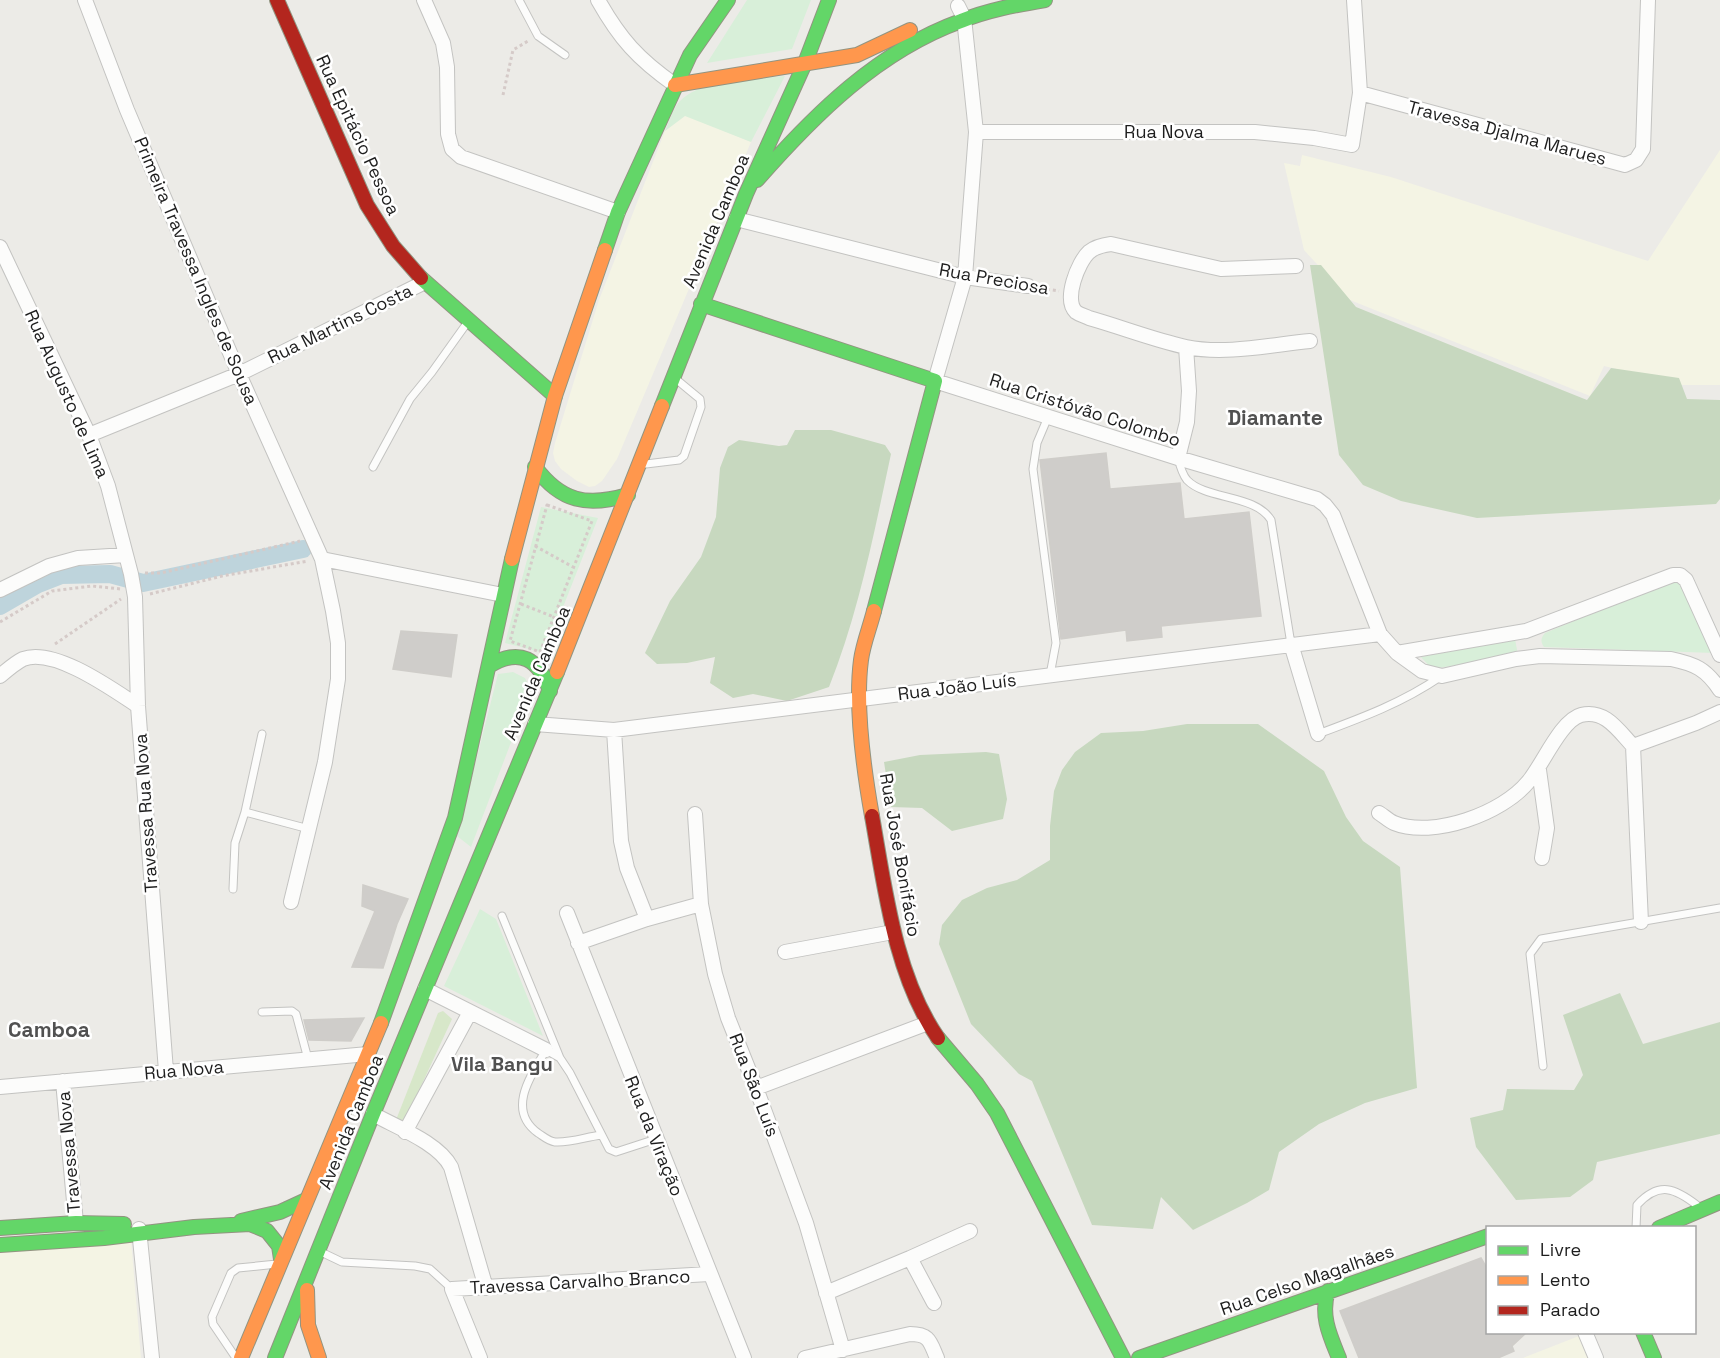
<svg xmlns="http://www.w3.org/2000/svg" width="1720" height="1358" font-family="'Space Grotesk',sans-serif">
	<style>
		.education { fill: #f4f4e4 }
		.grass { fill: #d7e7c9 }
		.forest { fill: #c7d8bf }
		.park { fill: #d8efd9 }
		.lines { fill: none; stroke-linecap: round; stroke-linejoin: round }
		.canal { stroke: #bed4dc; stroke-width: 18 }
		.building { fill: #cfcdca; stroke: #cfcdc9; stroke-width: 1.5 }
		.lane-casing { stroke: #c3c3c1; stroke-width: 9 }
		.street-casing { stroke: #c3c3c1; stroke-width: 16 }
		.fast-casing { stroke: #929481; stroke-width: 16 }
		.slow-casing { stroke: #929481; stroke-width: 16 }
		.jam-casing { stroke: #929481; stroke-width: 16 }
		.path { stroke: #d5cac8; stroke-width: 3; stroke-dasharray: 3 3; stroke-linecap: butt }
		.lane { stroke: #fcfcfb; stroke-width: 7 }
		.street { stroke: #fcfcfb; stroke-width: 14 }
		.fast { stroke: #63d668; stroke-width: 14 }
		.slow { stroke: #ff974d; stroke-width: 14 }
		.jam { stroke: #b3261e; stroke-width: 14 }
		.labels { text-anchor: middle; stroke-width: 5; stroke-linejoin: round; paint-order: stroke }
		.street-label { font-size: 18px; fill: #1e1e1e; stroke: #fff }
		.neighbourhood-label { font-size: 20px; font-weight: bold; fill: #515151; stroke: #fff }
		.quarter-label { font-size: 21px; font-weight: bold; fill: #515151; stroke: #fff }
	</style>
	<rect width="100%" height="100%" fill="#ecebe7"/>
	<path class="education" d="M 685,115 L 751,142 L 617,459 L 602,481 L 595,486 L 589,487 L 577,481 L 561,469 L 555,461 L 553,453 L 555,443 L 599,300 L 665,131 Z
		M 1720,150 L 1720,385 L 1681,385 L 1604,366 L 1590,396 L 1350,300 L 1304,250 L 1284,163 L 1300,166 L 1302,155 L 1391,177 L 1648,261 Z
		M 131,1240 L 141,1358 L 0,1358 L 0,1251 Z
		M 1579,1336 L 1588,1358 L 1523,1358 Z"/>
	<path class="grass" d="M 443,1011 L 452,1019 L 404,1123 L 396,1120 L 438,1013 Z"/>
	<path class="forest" d="M 1310,265 L 1321,265 L 1356,307 L 1587,400 L 1611,368 L 1679,378 L 1687,399 L 1720,400 L 1720,499 L 1716,504 L 1477,518 L 1401,501 L 1363,485 L 1339,455 Z
		M 795,430 L 831,430 L 885,445 L 891,454 C 874,533 859,612 829,687 L 787,701 L 753,694 L 733,698 L 710,683 L 715,657 L 687,663 L 657,664 L 645,653 L 670,601 L 701,557 L 716,517 L 720,468 L 728,447 L 739,440 L 779,446 L 787,445 Z
		M 1187,724 L 1258,724 L 1324,771 L 1346,817 L 1363,841 L 1400,867 L 1417,1088 L 1365,1103 L 1319,1124 L 1279,1152 L 1269,1190 L 1247,1203 L 1193,1230 L 1161,1197 L 1153,1229 L 1092,1225 L 1032,1081 L 1019,1074 L 971,1024 L 939,944 L 942,925 L 962,900 L 987,888 L 1017,880 L 1050,860 L 1050,826 L 1054,791 L 1062,770 L 1075,752 L 1101,733 L 1143,731 Z
		M 986,752 L 999,754 L 1007,799 L 1003,819 L 952,831 L 922,808 L 891,807 L 884,762 L 920,755 Z
		M 1620,993 L 1643,1044 L 1720,1022 L 1720,1134 L 1597,1162 L 1593,1180 L 1570,1197 L 1516,1200 L 1476,1147 L 1470,1118 L 1503,1110 L 1507,1089 L 1574,1090 L 1583,1075 L 1563,1015 Z"/>
	<path class="park" d="M 747,0 L 811,0 L 792,49 L 707,63 Z
		M 785,76 L 751,142 L 685,116 L 665,131 C 669,122 673,108 680,101 C 701,79 756,79 785,76 Z
		M 541,507 L 598,518 L 545,653 L 505,643 Z
		M 1671,581 L 1677,581 L 1682,584 L 1714,653 L 1544,647 C 1540,641 1541,638 1545,633 Z
		M 1515,639 L 1518,655 L 1432,669 L 1421,657 Z
		M 513,672 L 525,678 L 531,690 L 471,847 L 457,836 L 498,674 Z
		M 480,909 L 496,919 L 543,1036 L 444,986 Z"/>
	<g class="lines">
		<path class="canal" d="M 0,606 L 38,584 L 61,575 L 110,574 L 143,583 L 303,549"/>
	</g>
	<path class="building" d="M 1106,453 L 1110,489 L 1180,483 L 1184,519 L 1249,512 L 1261,616 L 1161,626 L 1162,637 L 1127,641 L 1126,630 L 1061,639 L 1040,460 Z
		M 401,631 L 457,635 L 451,677 L 393,669 Z
		M 363,885 L 408,899 L 397,924 L 383,968 L 352,967 L 375,911 L 362,906 Z
		M 364,1018 L 351,1041 L 309,1040 L 304,1020 Z
		M 1481,1258 L 1488,1270 L 1488,1332 L 1527,1332 L 1512,1346 L 1514,1351 L 1498,1358 L 1359,1358 L 1340,1311 Z"/>
	<g class="lines">
		<g class="lane-casing">
			<path id="lane" d="M 519,0 L 538,36 L 565,55
				M 1048,417 L 1037,443 L 1033,469 L 1056,643 L 1050,675
				M 1178,458 C 1180,466 1182,474 1187,480 C 1206,500 1255,494 1271,520 L 1291,644
				M 646,464 L 679,460 L 684,456 L 701,407 L 700,399 L 677,380
				M 373,467 L 410,399 L 432,372 L 467,323
				M 1318,734 C 1361,718 1402,703 1440,677
				M 245,812 L 309,829
				M 233,889 L 235,843 L 245,812 L 262,734
				M 502,916 L 560,1058
				M 262,1012 L 292,1011 L 296,1014 L 308,1059
				M 1543,1066 L 1530,954 L 1541,939 L 1720,908
				M 601,1135 C 586,1137 570,1143 555,1142 C 548,1141 543,1136 538,1133 C 506,1110 531,1075 546,1050 L 560,1058 L 570,1073 L 609,1149 L 616,1152 L 656,1139
				M 1636,1228 L 1637,1205 C 1659,1181 1675,1188 1698,1206
				M 321,1252 L 342,1262 L 415,1266 L 430,1269 L 452,1289
				M 236,1358 L 213,1324 L 212,1317 L 231,1273 L 238,1268 L 277,1264"/>
		</g>
		<g class="street-casing">
			<path id="street" d="M 85,0 L 127,110 L 239,374 L 322,559 L 333,611 L 338,643 L 338,679 L 325,762 L 291,902
				M 424,0 L 443,43 L 447,67 L 448,134 L 452,149 L 461,157 L 618,212
				M 598,0 C 620,39 638,59 675,85
				M 958,6 L 964,18 L 976,132 L 965,277 L 935,381 L 1178,458 L 1317,499 L 1325,505 L 1333,515 L 1380,634 L 1397,653 L 1422,671 L 1442,676 L 1516,659 L 1540,656 L 1671,659 C 1695,664 1706,669 1720,690
				M 1360,93 L 1625,165 L 1636,160 L 1643,149 L 1648,0
				M 976,132 L 1255,132 L 1314,138 L 1352,145 L 1360,93 L 1354,0
				M 736,219 L 965,277 L 1028,286
				M 0,247 L 89,435 L 108,486 L 131,574 L 135,597 L 138,706 L 166,1071
				M 1296,266 L 1221,269 L 1111,244 C 1103,245 1095,247 1089,252 C 1078,262 1063,300 1076,312 C 1080,315 1086,316 1089,318 C 1121,327 1154,340 1186,347 C 1225,355 1270,345 1310,341
				M 89,435 L 239,374 L 425,282
				M 1178,458 L 1187,422 L 1189,391 L 1186,347
				M 322,559 L 503,595
				M 0,590 L 49,566 L 78,558 L 126,555
				M 1291,644 L 1318,734
				M 1397,653 L 1526,631 L 1673,575 L 1680,575 L 1686,580 L 1720,655
				M 0,676 C 7,670 15,663 23,659 C 54,647 112,689 138,706
				M 535,724 L 614,730 L 1380,634
				M 614,730 L 621,841 L 627,868 L 647,919
				M 1633,746 L 1641,922
				M 1633,746 L 1696,723 L 1720,712
				M 1539,770 L 1547,828 L 1542,858
				M 1379,813 C 1384,816 1389,821 1394,823 C 1433,839 1503,813 1528,782 C 1542,766 1561,720 1581,715 C 1605,709 1618,730 1633,746
				M 695,814 L 701,904 L 715,974 L 728,1018 L 756,1088 L 806,1223 L 843,1350
				M 567,913 L 744,1358
				M 578,943 L 647,919 L 701,904
				M 785,952 L 893,932
				M 425,989 L 546,1050
				M 63,1081 L 76,1223
				M 0,1087 L 368,1054
				M 756,1088 L 928,1023
				M 373,1114 C 396,1127 439,1143 451,1167 L 486,1288
				M 405,1132 L 470,1012
				M 139,1229 L 152,1358
				M 910,1258 L 934,1303
				M 826,1293 L 910,1258 L 970,1231
				M 1585,1332 L 1596,1358
				M 480,1358 L 452,1289 L 709,1274
				M 805,1358 L 910,1334 C 930,1334 930,1342 937,1358"/>
		</g>
		<g class="fast-casing">
			<path id="fast" d="M 757,180 C 814,115 878,51 961,21 C 988,10 1016,5 1045,0
				M 605,250 L 618,212 L 690,55 L 728,0
				M 421,278 L 555,396
				M 701,304 L 935,381 L 874,611
				M 662,406 L 746,194 L 805,63 L 829,0
				M 535,467 C 561,502 587,507 628,495
				M 489,666 C 520,647 539,659 550,691
				M 381,1023 L 455,818 L 512,559
				M 938,1038 L 977,1084 L 997,1113 L 1123,1358
				M 241,1221 L 280,1212 L 306,1200
				M 0,1228 L 76,1223 L 124,1224
				M 1659,1228 L 1720,1202
				M 0,1245 L 104,1238 L 194,1227 L 250,1224 L 267,1231 L 279,1246 L 281,1259
				M 1328,1291 C 1320,1315 1330,1336 1339,1358
				M 1643,1332 L 1654,1358
				M 275,1358 L 373,1114 L 557,672
				M 1139,1358 L 1488,1236"/>
		</g>
		<g class="slow-casing">
			<path id="slow" d="M 675,85 L 857,55 L 910,30
				M 512,559 L 555,396 L 605,250
				M 557,672 L 662,406
				M 872,816 C 864,771 855,706 861,660 C 863,644 870,627 874,611
				M 307,1290 L 308,1325 L 319,1358
				M 241,1358 L 381,1023"/>
		</g>
		<g class="jam-casing">
			<path id="jam" d="M 277,0 L 367,205 L 393,246 L 421,278
				M 872,816 C 885,889 895,976 938,1038"/>
		</g>
		<path class="path" d="M 503,95 L 513,50 L 528,41
			M 1041,288 L 1059,291
			M 547,505 L 592,521 L 540,652 L 510,641 Z
			M 535,546 L 573,567
			M 145,573 L 161,573 L 300,541
			M 150,594 L 222,576 L 308,561
			M 521,604 L 554,617
			M 0,622 L 52,591 L 92,586 L 121,589
			M 55,644 L 121,599"/>
		<use href="#lane" class="lane"/>
		<use href="#street" class="street"/>
		<use href="#fast" class="fast"/>
		<use href="#slow" class="slow"/>
		<use href="#jam" class="jam"/>
	</g>
	<g class="labels">
		<g class="street-label">
			<text x="1164" y="138">Rua Nova</text>
			<text transform="translate(1507 133) rotate(15)" y="6">Travessa Djalma Marues</text>
			<text transform="translate(358 135) rotate(65)" y="6">Rua Epitácio Pessoa</text>
			<text transform="translate(716 221) rotate(-67)" y="6">Avenida Camboa</text>
			<text transform="translate(196 271) rotate(67)" y="6">Primeira Travessa Ingles de Sousa</text>
			<text transform="translate(994 279) rotate(10)" y="6">Rua Preciosa</text>
			<text transform="translate(340 324) rotate(-26)" y="6">Rua Martins Costa</text>
			<text transform="translate(67 394) rotate(66)" y="6">Rua Augusto de Lima</text>
			<text transform="translate(1085 410) rotate(18)" y="6">Rua Cristóvão Colombo</text>
			<text transform="translate(537 673) rotate(-67)" y="6">Avenida Camboa</text>
			<text transform="translate(957 687) rotate(-7)" y="6">Rua João Luís</text>
			<text transform="translate(146 813) rotate(-94)" y="6">Travessa Rua Nova</text>
			<text transform="translate(900 855) rotate(80)" y="6">Rua José Bonifácio</text>
			<text transform="translate(184 1070) rotate(-5)" y="6">Rua Nova</text>
			<text transform="translate(754 1085) rotate(69)" y="6">Rua São Luís</text>
			<text transform="translate(351 1122) rotate(-68)" y="6">Avenida Camboa</text>
			<text transform="translate(654 1136) rotate(68)" y="6">Rua da Viração</text>
			<text transform="translate(69 1152) rotate(-95)" y="6">Travessa Nova</text>
			<text transform="translate(1307 1280) rotate(-19)" y="6">Rua Celso Magalhães</text>
			<text transform="translate(580 1282) rotate(-3)" y="6">Travessa Carvalho Branco</text>
		</g>
		<g class="neighbourhood-label">
			<text x="502" y="1071">Vila Bangu</text>
		</g>
		<g class="quarter-label">
			<text x="1275" y="425">Diamante</text>
			<text x="49" y="1037">Camboa</text>
		</g>
	</g>
	<rect x="1486" y="1226" width="210" height="108" fill="#ffffff" stroke="#a5a5a5" stroke-width="1.5"/>
	<rect x="1498" y="1246" width="30" height="9" fill="#63d668" stroke="#a5a5a5" stroke-width="1.5"/>
	<text x="1540" y="1256" font-size="18" fill="#1e1e1e">Livre</text>
	<rect x="1498" y="1276" width="30" height="9" fill="#ff974d" stroke="#a5a5a5" stroke-width="1.5"/>
	<text x="1540" y="1286" font-size="18" fill="#1e1e1e">Lento</text>
	<rect x="1498" y="1306" width="30" height="9" fill="#b3261e" stroke="#a5a5a5" stroke-width="1.5"/>
	<text x="1540" y="1316" font-size="18" fill="#1e1e1e">Parado</text>
</svg>
